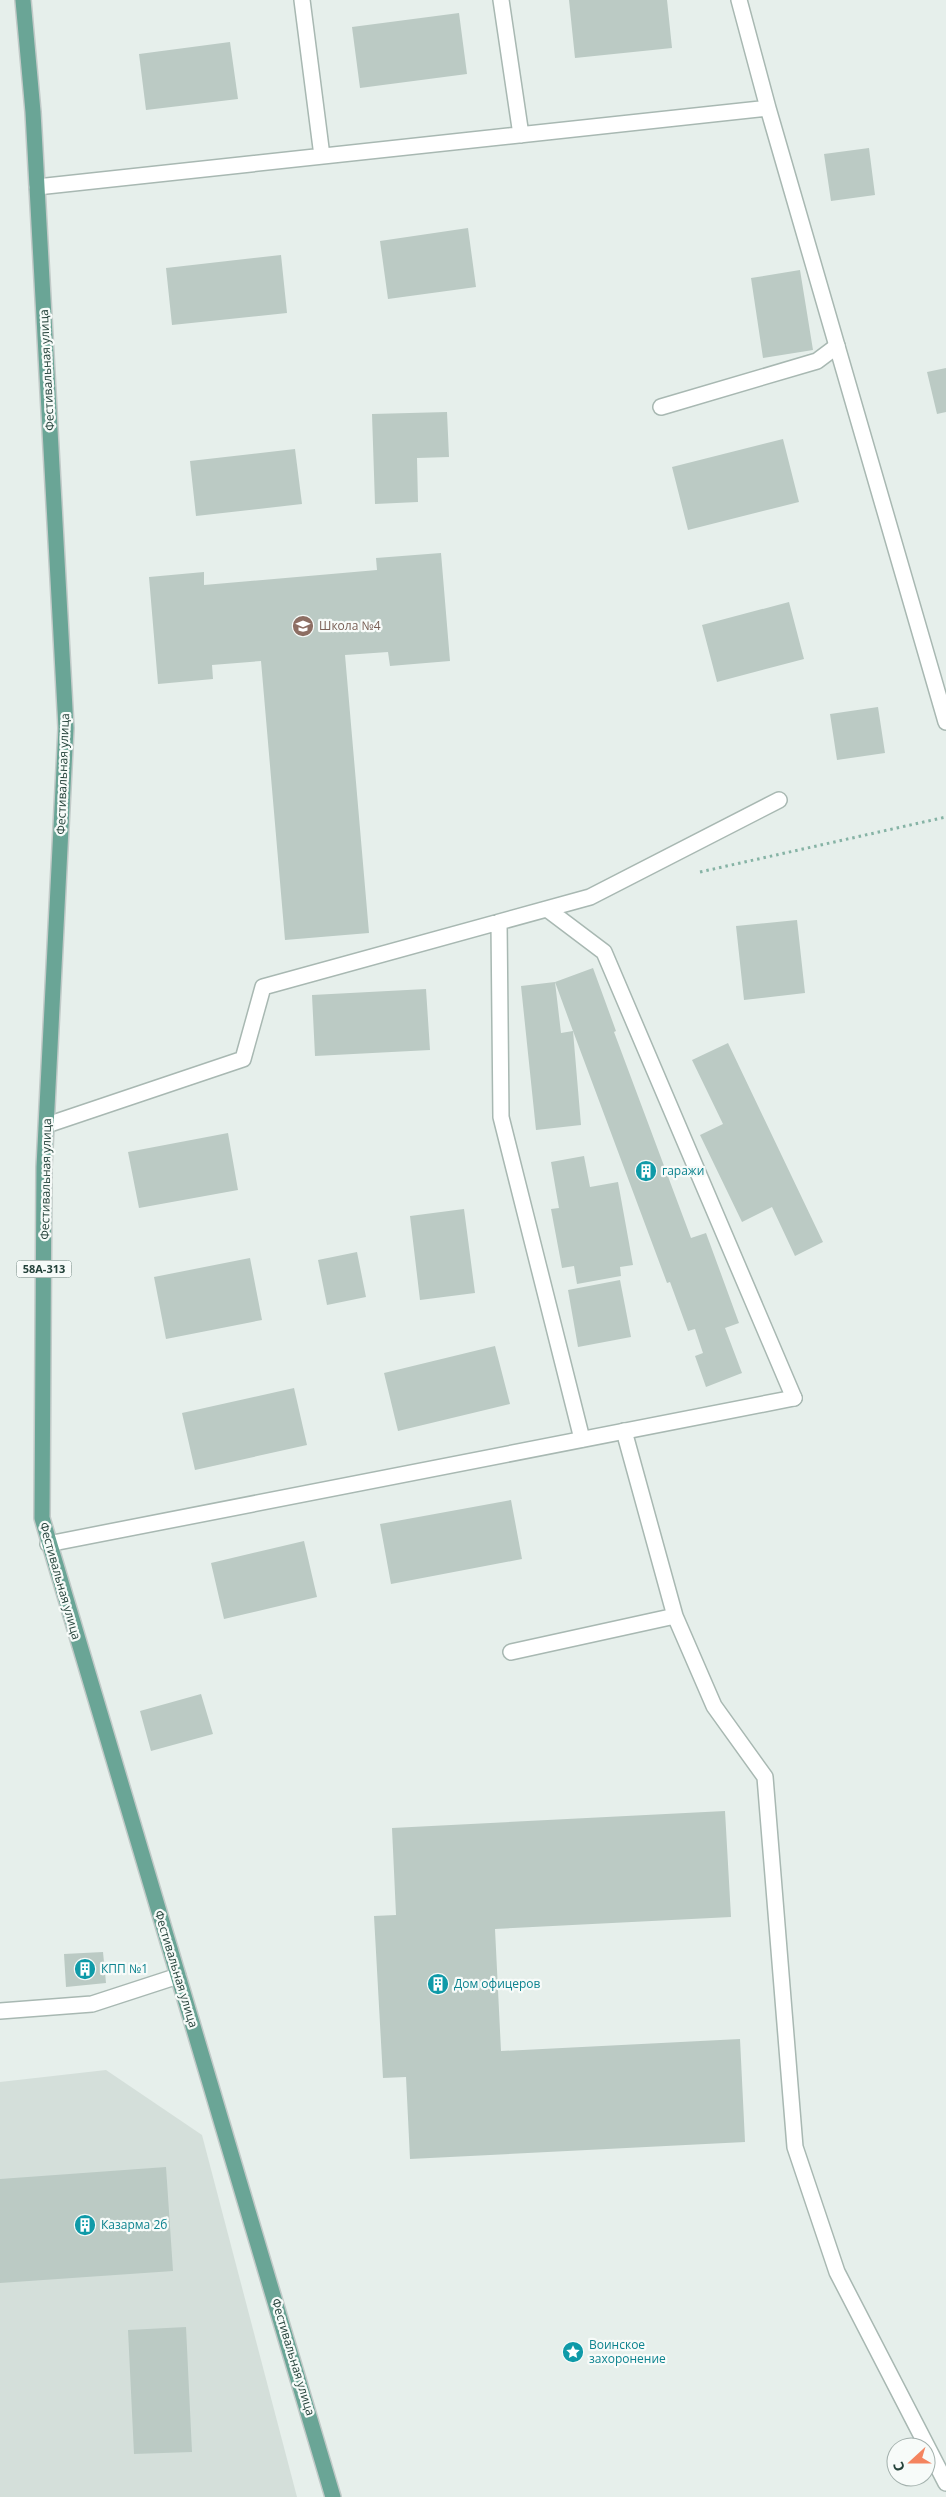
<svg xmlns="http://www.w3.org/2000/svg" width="946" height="2497" font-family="'Open Sans',sans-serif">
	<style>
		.built { fill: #d4dfda }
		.building { fill: #bbcac4; fill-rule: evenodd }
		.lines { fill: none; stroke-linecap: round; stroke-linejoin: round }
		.service-casing { stroke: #a8b8b2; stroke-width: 18 }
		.minor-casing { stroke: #a8b8b2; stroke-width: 18 }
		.primary-casing { stroke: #c2cac8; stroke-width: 18 }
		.path { stroke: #86b3a5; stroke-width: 3; stroke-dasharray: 2.5 4; stroke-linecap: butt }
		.service { stroke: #fff; stroke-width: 15 }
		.minor { stroke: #fff; stroke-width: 15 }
		.primary { stroke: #6aa596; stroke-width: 15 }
		.labels { text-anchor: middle; stroke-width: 4.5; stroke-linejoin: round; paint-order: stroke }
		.shield { fill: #f7fbf9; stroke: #637a73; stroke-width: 1 }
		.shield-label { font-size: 11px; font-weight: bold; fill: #24423a }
		.street-label { font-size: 12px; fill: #24423a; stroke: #f7fbf9 }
		.education-label { font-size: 12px; fill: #785e54; stroke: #f7fbf9; text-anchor: start }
		.culture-label { font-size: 12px; fill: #0d838f; stroke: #f7fbf9; text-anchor: start }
	</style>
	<rect width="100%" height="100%" fill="#e6efeb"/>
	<path class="built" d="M 106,2070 L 202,2135 L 297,2497 L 0,2497 L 0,2082 Z"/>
	<path class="building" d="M 569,0 L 667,0 L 672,48 L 575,58 Z
		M 459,13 L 467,74 L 360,88 L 352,27 Z
		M 230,42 L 238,99 L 146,110 L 139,54 Z
		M 869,148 L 875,195 L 831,201 L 824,154 Z
		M 468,228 L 476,287 L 388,299 L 380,241 Z
		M 281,255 L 287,313 L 172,325 L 166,268 Z
		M 800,270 L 813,350 L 763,358 L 751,278 Z
		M 946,368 L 946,412 L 937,414 L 927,372 Z
		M 447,412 L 449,457 L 417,458 L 418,502 L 375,504 L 372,414 Z
		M 783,439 L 799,502 L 688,530 L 672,467 Z
		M 295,449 L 302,504 L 196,516 L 190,461 Z
		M 441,553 L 450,661 L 390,666 L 388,652 L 345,655 L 369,933 L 285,940 L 261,661 L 212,665 L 213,679 L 158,684 L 149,577 L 204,572 L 204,585 L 377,570 L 376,558 Z
		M 789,602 L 804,659 L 717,682 L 702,625 Z
		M 878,707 L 885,753 L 837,760 L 830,714 Z
		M 797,920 L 805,993 L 744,1000 L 736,926 Z
		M 593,968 L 616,1031 L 614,1032 L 691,1238 L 706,1233 L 739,1323 L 725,1328 L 742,1373 L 706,1387 L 695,1356 L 703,1353 L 695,1329 L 688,1331 L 670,1282 L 667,1283 L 573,1031 L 581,1125 L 536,1130 L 521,986 L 555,982 ZM 555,982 L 573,1031 L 561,1033 Z
		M 426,989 L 430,1050 L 315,1056 L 312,995 Z
		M 728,1043 L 823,1242 L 795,1256 L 772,1207 L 742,1222 L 700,1135 L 723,1124 L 692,1060 Z
		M 228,1133 L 238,1190 L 139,1208 L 128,1152 Z
		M 584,1156 L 590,1187 L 618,1182 L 633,1265 L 620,1267 L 621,1276 L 577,1284 L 574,1266 L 562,1268 L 551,1209 L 559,1208 L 551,1162 Z
		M 464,1209 L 475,1293 L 420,1300 L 410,1216 Z
		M 357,1252 L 366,1297 L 327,1305 L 318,1260 Z
		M 250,1258 L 262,1320 L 166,1339 L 154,1277 Z
		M 620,1280 L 631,1337 L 578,1347 L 568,1290 Z
		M 495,1346 L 510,1404 L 398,1431 L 384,1373 Z
		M 294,1388 L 307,1445 L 195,1470 L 182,1413 Z
		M 511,1500 L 522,1559 L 391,1584 L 380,1524 Z
		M 304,1541 L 317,1597 L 224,1619 L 211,1563 Z
		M 201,1694 L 213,1734 L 151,1751 L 140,1711 Z
		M 725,1811 L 731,1917 L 495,1929 L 501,2051 L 740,2039 L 745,2142 L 410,2159 L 406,2077 L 383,2078 L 374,1916 L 396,1915 L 392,1828 Z
		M 103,1952 L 106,1983 L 66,1987 L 64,1954 Z
		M 166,2167 L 173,2271 L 0,2283 L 0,2179 Z
		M 186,2327 L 192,2452 L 134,2454 L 128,2330 Z"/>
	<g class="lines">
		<g class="service-casing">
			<path id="service" d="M 661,407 L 817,361 L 837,346
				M 547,909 L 604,952 L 794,1398
				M 499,922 L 501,1117 L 582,1439
				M 47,1125 L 243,1059 L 263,987 L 590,897 L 779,800
				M 675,1616 L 714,1706 L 765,1777 L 795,2147 L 837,2272 L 946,2483
				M 511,1652 L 675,1616 L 624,1431"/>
		</g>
		<g class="minor-casing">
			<path id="minor" d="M 302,0 L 322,156
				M 501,0 L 521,135
				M 768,108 L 946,722
				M 37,187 L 768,108 L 739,0
				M 48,1544 L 794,1398
				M 0,2011 L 92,2004 L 178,1976"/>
		</g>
		<g class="primary-casing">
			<path id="primary" d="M 23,0 L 33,112 L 66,728 L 44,1167 L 42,1518 L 333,2497"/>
		</g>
		<path class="path" d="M 700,872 L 946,817"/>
		<use href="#service" class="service"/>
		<use href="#minor" class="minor"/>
		<use href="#primary" class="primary"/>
	</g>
	<defs>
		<g id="school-disc" transform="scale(1.125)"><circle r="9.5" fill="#8d6e63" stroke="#f7fbf9"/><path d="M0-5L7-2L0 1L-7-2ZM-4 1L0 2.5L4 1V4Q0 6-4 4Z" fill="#fff"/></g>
		<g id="building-disc" transform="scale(1.125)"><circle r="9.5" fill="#0f9aa8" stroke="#f7fbf9"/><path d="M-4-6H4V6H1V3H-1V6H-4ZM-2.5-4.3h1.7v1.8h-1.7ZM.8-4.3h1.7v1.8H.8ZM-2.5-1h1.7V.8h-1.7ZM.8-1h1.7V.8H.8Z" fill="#fff"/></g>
		<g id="sight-disc" transform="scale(1.125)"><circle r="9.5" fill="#0f9aa8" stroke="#f7fbf9"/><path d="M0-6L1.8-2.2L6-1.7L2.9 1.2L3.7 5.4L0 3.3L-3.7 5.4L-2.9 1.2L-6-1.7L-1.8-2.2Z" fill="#fff"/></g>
	</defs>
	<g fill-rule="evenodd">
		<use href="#school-disc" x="303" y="626"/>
		<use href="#building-disc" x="646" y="1171"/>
		<use href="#building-disc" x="85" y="1969"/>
		<use href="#building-disc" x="438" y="1984"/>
		<use href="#building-disc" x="85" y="2225"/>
		<use href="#sight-disc" x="573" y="2352"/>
	</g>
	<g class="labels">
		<rect class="shield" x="16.5" y="1260.5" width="55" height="17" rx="4"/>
		<g class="shield-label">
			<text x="44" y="1273">58А-313</text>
		</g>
		<g class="street-label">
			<text transform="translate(47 370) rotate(-93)" y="4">Фестивальная улица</text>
			<text transform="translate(63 774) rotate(-88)" y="4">Фестивальная улица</text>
			<text transform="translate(46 1179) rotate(-89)" y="4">Фестивальная улица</text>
			<text transform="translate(60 1581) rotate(74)" y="4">Фестивальная улица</text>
			<text transform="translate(176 1969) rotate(73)" y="4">Фестивальная улица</text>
			<text transform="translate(293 2357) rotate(73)" y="4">Фестивальная улица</text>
		</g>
		<g class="education-label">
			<text x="319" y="630">Школа №4</text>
		</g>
		<g class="culture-label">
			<text x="662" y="1175">гаражи</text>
			<text x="101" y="1973">КПП №1</text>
			<text x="454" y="1988">Дом офицеров</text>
			<text x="101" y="2229">Казарма 2б</text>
			<text x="589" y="2349">Воинское<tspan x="589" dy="14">захоронение</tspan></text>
		</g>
	</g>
	<g transform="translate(911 2462) rotate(249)"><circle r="24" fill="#f7fbf9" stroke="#a3b1ad"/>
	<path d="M0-4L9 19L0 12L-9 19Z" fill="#f4845f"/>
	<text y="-8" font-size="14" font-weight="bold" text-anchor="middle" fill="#24423a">С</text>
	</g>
</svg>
